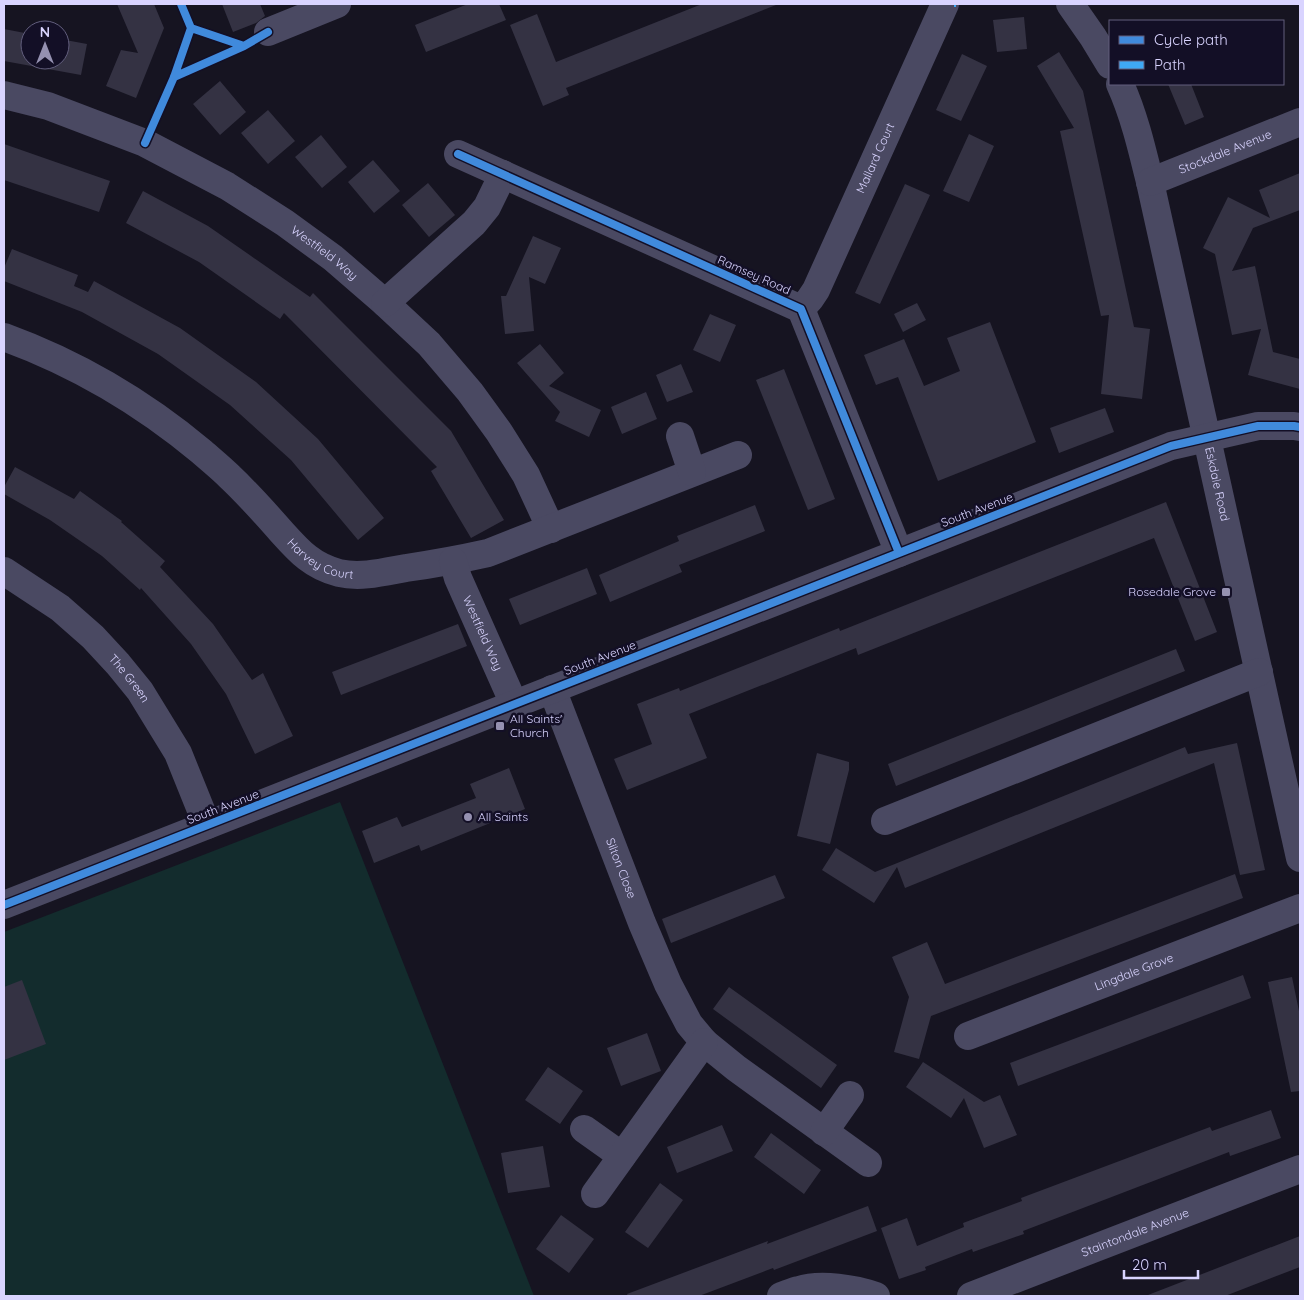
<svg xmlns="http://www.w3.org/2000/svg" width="1304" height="1300" font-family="Quicksand,sans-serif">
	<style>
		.green { fill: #132c2d }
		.building { fill: #343243 }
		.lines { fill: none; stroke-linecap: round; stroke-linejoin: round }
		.street { stroke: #4a4962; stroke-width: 28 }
		.quiet { stroke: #3fa9f5; stroke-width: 6; stroke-dasharray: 12 6; stroke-linecap: butt }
		.cycleway-casing { stroke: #130f26; stroke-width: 11 }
		.cycleway { stroke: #408adc; stroke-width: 8 }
		.poi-dot { fill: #9591b1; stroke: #130f26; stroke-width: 2 }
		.labels { text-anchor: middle; stroke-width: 5; stroke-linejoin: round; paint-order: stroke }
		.street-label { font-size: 12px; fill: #d9d4ff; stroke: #130f26 }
		.poi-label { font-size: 12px; fill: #d9d4ff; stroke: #130f26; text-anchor: start }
	</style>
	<rect width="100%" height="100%" fill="#161421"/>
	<path class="green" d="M 340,802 L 534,1296 L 4,1296 L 4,932 Z"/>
	<path class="building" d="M 117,4 L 154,4 L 164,28 L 136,98 L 106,86 L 121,50 L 138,53 Z
		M 222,4 L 260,4 L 265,16 L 256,23 L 233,32 Z
		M 468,4 L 499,4 L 506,20 L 426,52 L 415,25 Z
		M 702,4 L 775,4 L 776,5 L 566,88 L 569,95 L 543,106 L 510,25 L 537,14 L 556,62 Z
		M 1024,17 L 1027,49 L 997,52 L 993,20 Z
		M 4,29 L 30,34 L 30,60 L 60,60 L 60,39 L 87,44 L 81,75 L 4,61 Z
		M 1059,52 L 1083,91 L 1134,327 L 1150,329 L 1142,399 L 1101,394 L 1109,315 L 1101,316 L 1060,131 L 1074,128 L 1037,66 Z
		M 962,54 L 987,66 L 961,121 L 936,110 Z
		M 220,81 L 246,112 L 220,135 L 193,104 Z
		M 1168,84 L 1191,84 L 1204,117 L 1185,125 Z
		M 268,110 L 295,141 L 268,164 L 241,133 Z
		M 969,134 L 994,146 L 969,202 L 943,191 Z
		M 321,135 L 347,167 L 322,188 L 295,157 Z
		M 4,144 L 110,181 L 99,212 L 4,180 Z
		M 373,160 L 400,191 L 374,213 L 348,182 Z
		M 1300,173 L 1300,210 L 1253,228 L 1232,271 L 1255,266 L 1273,352 L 1300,359 L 1300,389 L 1248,375 L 1261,329 L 1232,335 L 1215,254 L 1203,248 L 1228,197 L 1270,218 L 1259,190 Z
		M 428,183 L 455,215 L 429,237 L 402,205 Z
		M 905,184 L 930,195 L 880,304 L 855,293 Z
		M 143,191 L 208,226 L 310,297 L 313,293 L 451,431 L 504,520 L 471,538 L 431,471 L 437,467 L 284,313 L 280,319 L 199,262 L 126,223 Z
		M 533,236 L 561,248 L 545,284 L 529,277 L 534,331 L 505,334 L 501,296 L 506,296 Z
		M 12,249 L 78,275 L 74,286 L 88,292 L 94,281 L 180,328 L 256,382 L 318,439 L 384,518 L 358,540 L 291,460 L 230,405 L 158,354 L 82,312 L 4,281 L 4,268 Z
		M 917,303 L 926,320 L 903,332 L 894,314 Z
		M 710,314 L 736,325 L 720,362 L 693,350 Z
		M 990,322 L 1036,442 L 938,481 L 898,377 L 876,385 L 864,355 L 904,339 L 924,386 L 960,371 L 947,338 Z
		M 540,344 L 564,373 L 549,386 L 601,410 L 589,437 L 555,421 L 560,412 L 517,363 Z
		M 681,364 L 693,392 L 667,402 L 656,375 Z
		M 784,369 L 835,499 L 808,510 L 756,380 Z
		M 646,392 L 657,419 L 622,434 L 611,407 Z
		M 1105,408 L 1114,432 L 1059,453 L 1050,428 Z
		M 15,467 L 74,499 L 80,491 L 122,521 L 121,522 L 165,561 L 160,567 L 213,624 L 252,680 L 263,673 L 293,736 L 255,754 L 226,694 L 191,644 L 141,588 L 140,590 L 102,556 L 50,520 L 4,494 L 4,487 Z
		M 1166,502 L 1217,632 L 1195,641 L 1154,538 L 858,655 L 856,648 L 689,714 L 707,758 L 627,790 L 614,759 L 652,744 L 637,704 L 679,688 L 680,691 L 839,628 L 840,631 Z
		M 755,505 L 765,531 L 679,565 L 682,572 L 610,602 L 599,575 L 679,541 L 677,536 Z
		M 587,568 L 597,594 L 520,625 L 509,599 Z
		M 458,624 L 467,646 L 341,695 L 332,672 Z
		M 1176,649 L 1185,671 L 896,786 L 888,764 Z
		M 1237,743 L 1265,870 L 1240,875 L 1214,763 L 905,888 L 897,867 L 874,903 L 822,870 L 836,848 L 875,872 L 1185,747 L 1188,754 Z
		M 817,753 L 849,762 L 849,770 L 830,844 L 797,836 Z
		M 509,768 L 525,809 L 421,851 L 419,845 L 374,863 L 362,831 L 397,817 L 402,827 L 476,798 L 470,784 Z
		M 1235,874 L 1243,898 L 931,1016 L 919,1059 L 894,1052 L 909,997 L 892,957 L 927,942 L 945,984 Z
		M 775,875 L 785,898 L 671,943 L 662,919 Z
		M 1243,975 L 1251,998 L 1018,1086 L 1010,1063 Z
		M 1292,977 L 1300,1016 L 1300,1091 L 1291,1092 L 1268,982 Z
		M 22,980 L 46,1044 L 4,1060 L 4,987 Z
		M 729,987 L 837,1065 L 821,1088 L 713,1009 Z
		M 647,1033 L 661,1071 L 621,1086 L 607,1048 Z
		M 923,1062 L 984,1102 L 1000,1095 L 1017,1135 L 984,1148 L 964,1098 L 951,1118 L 906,1087 Z
		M 548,1067 L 583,1091 L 560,1124 L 525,1100 Z
		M 1271,1110 L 1281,1138 L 1230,1156 L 1229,1152 L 1023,1231 L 1024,1234 L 973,1252 L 972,1249 L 925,1267 L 926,1270 L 899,1279 L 881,1228 L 907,1218 L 917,1246 L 964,1227 L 963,1223 L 1022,1201 L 1021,1198 L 1210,1127 L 1212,1131 Z
		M 722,1125 L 733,1151 L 677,1173 L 667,1147 Z
		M 771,1133 L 821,1170 L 804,1194 L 754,1157 Z
		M 543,1146 L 550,1187 L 508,1193 L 501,1153 Z
		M 660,1183 L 683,1200 L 648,1248 L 625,1232 Z
		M 868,1206 L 877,1231 L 774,1270 L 773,1268 L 699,1296 L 628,1296 L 627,1294 L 768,1241 L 767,1244 Z
		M 561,1215 L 594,1239 L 569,1273 L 536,1249 Z
		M 1300,1236 L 1300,1267 L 1225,1296 L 1149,1296 L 1148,1295 Z"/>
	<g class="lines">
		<g class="street">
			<path d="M 1070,4 L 1093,37 L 1110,65"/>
			<path d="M 268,32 L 337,4"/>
			<path id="s1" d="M 1120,84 C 1134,115 1142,149 1150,182 L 1300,858"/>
			<path id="s2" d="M 4,95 L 48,106 L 145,143 L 227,186 L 285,223 L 333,258 L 385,303 L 429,344 L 470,392 L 499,432 L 526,475 L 551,529"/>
			<path d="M 458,154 L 801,309 L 899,553"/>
			<path id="s3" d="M 1150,182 L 1300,122"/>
			<path d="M 385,303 L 474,223 L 487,207 L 503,174"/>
			<path id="s4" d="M 801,309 L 810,299 L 816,290 L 945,4"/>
			<path id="s5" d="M 4,337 C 78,364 141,401 202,452 C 211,460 221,468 230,477 C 247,493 264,512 279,529 C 298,550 311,566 339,573 C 361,578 384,572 406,568 C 434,564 461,559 488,553 L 738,455"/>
			<path d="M 680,436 L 692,472"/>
			<path id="s6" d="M 453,561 L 458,578 L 514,704"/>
			<path id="s7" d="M 4,571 L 60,608 L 93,637 L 118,664 L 140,691 L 178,753 L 207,825"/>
			<path id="s8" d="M 552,689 L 642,923 L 668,984 L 689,1024 L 704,1042 L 736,1068 L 868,1163"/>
			<path d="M 885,821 L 1259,672"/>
			<path d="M 4,905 L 1171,446 L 1258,426 L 1294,426 L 1300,427"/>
			<path id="s9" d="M 968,1036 L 1300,908"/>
			<path d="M 584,1129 L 622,1156"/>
			<path d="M 824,1132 L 850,1095"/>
			<path d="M 595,1194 L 704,1042"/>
			<path d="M 781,1296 C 787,1294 793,1291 799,1290 C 821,1283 855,1289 876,1296"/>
			<path id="s10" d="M 971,1296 L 1300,1169"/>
		</g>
		<path class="quiet" d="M 954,4 L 956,4"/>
		<g class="cycleway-casing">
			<path id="cycleway" d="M 181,4 L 191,28 L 244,46 L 268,32
				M 174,77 L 244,46
				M 145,143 L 174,77 L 191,28
				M 458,154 L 801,309 L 899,553
				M 4,905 L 1171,446 L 1258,426 L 1294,426 L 1300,427"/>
		</g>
		<use href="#cycleway" class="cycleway"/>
	</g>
	<g class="poi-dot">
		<rect x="1221" y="587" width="10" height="10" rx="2.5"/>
		<rect x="495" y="721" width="10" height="10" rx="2.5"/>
		<circle cx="468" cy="817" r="5"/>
	</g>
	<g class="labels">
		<g class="street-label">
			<text dy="4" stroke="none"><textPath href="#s3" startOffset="81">Stockdale Avenue</textPath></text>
			<text dy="4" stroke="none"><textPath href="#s4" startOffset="169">Mallard Court</textPath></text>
			<text dy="4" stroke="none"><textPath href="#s2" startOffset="360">Westfield Way</textPath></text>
			<text transform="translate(754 275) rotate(24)" y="4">Ramsey Road</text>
			<text dy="4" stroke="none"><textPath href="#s1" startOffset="412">Eskdale Road</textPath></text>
			<text transform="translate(977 510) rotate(-21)" y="4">South Avenue</text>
			<text dy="4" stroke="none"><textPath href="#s5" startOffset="392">Harvey Court</textPath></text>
			<text dy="4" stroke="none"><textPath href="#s6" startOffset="78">Westfield Way</textPath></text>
			<text transform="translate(600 658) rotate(-21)" y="4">South Avenue</text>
			<text dy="4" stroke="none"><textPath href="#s7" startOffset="166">The Green</textPath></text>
			<text transform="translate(223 807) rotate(-21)" y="4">South Avenue</text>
			<text dy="4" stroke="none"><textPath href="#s8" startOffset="192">Silton Close</textPath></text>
			<text dy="4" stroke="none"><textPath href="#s9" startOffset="178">Lingdale Grove</textPath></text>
			<text dy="4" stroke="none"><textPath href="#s10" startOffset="176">Staintondale Avenue</textPath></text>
		</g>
		<g class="poi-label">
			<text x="1216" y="596" text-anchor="end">Rosedale Grove</text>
			<text x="510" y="723">All Saints'<tspan x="510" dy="14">Church</tspan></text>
			<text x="478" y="821">All Saints</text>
		</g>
	</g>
	<rect width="1304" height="1300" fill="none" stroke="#d9d4ff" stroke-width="10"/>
	<rect x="1109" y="20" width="175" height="65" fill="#130f26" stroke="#625e7d"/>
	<rect x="1119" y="36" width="25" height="8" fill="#408adc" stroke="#625e7d"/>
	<text x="1154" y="45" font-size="15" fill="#d9d4ff">Cycle path</text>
	<rect x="1119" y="61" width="25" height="8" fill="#3fa9f5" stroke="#625e7d"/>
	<text x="1154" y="70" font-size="15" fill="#d9d4ff">Path</text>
	<g transform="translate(45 45)"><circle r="24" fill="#130f26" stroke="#625e7d"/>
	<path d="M0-4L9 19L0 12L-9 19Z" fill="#9591b1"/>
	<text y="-8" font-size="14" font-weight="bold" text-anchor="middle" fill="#d9d4ff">N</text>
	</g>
	<path d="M1124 1270v8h74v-8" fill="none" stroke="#d9d4ff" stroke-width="2.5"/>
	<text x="1132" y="1270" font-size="15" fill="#d9d4ff" stroke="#130f26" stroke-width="4" paint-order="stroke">20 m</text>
</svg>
